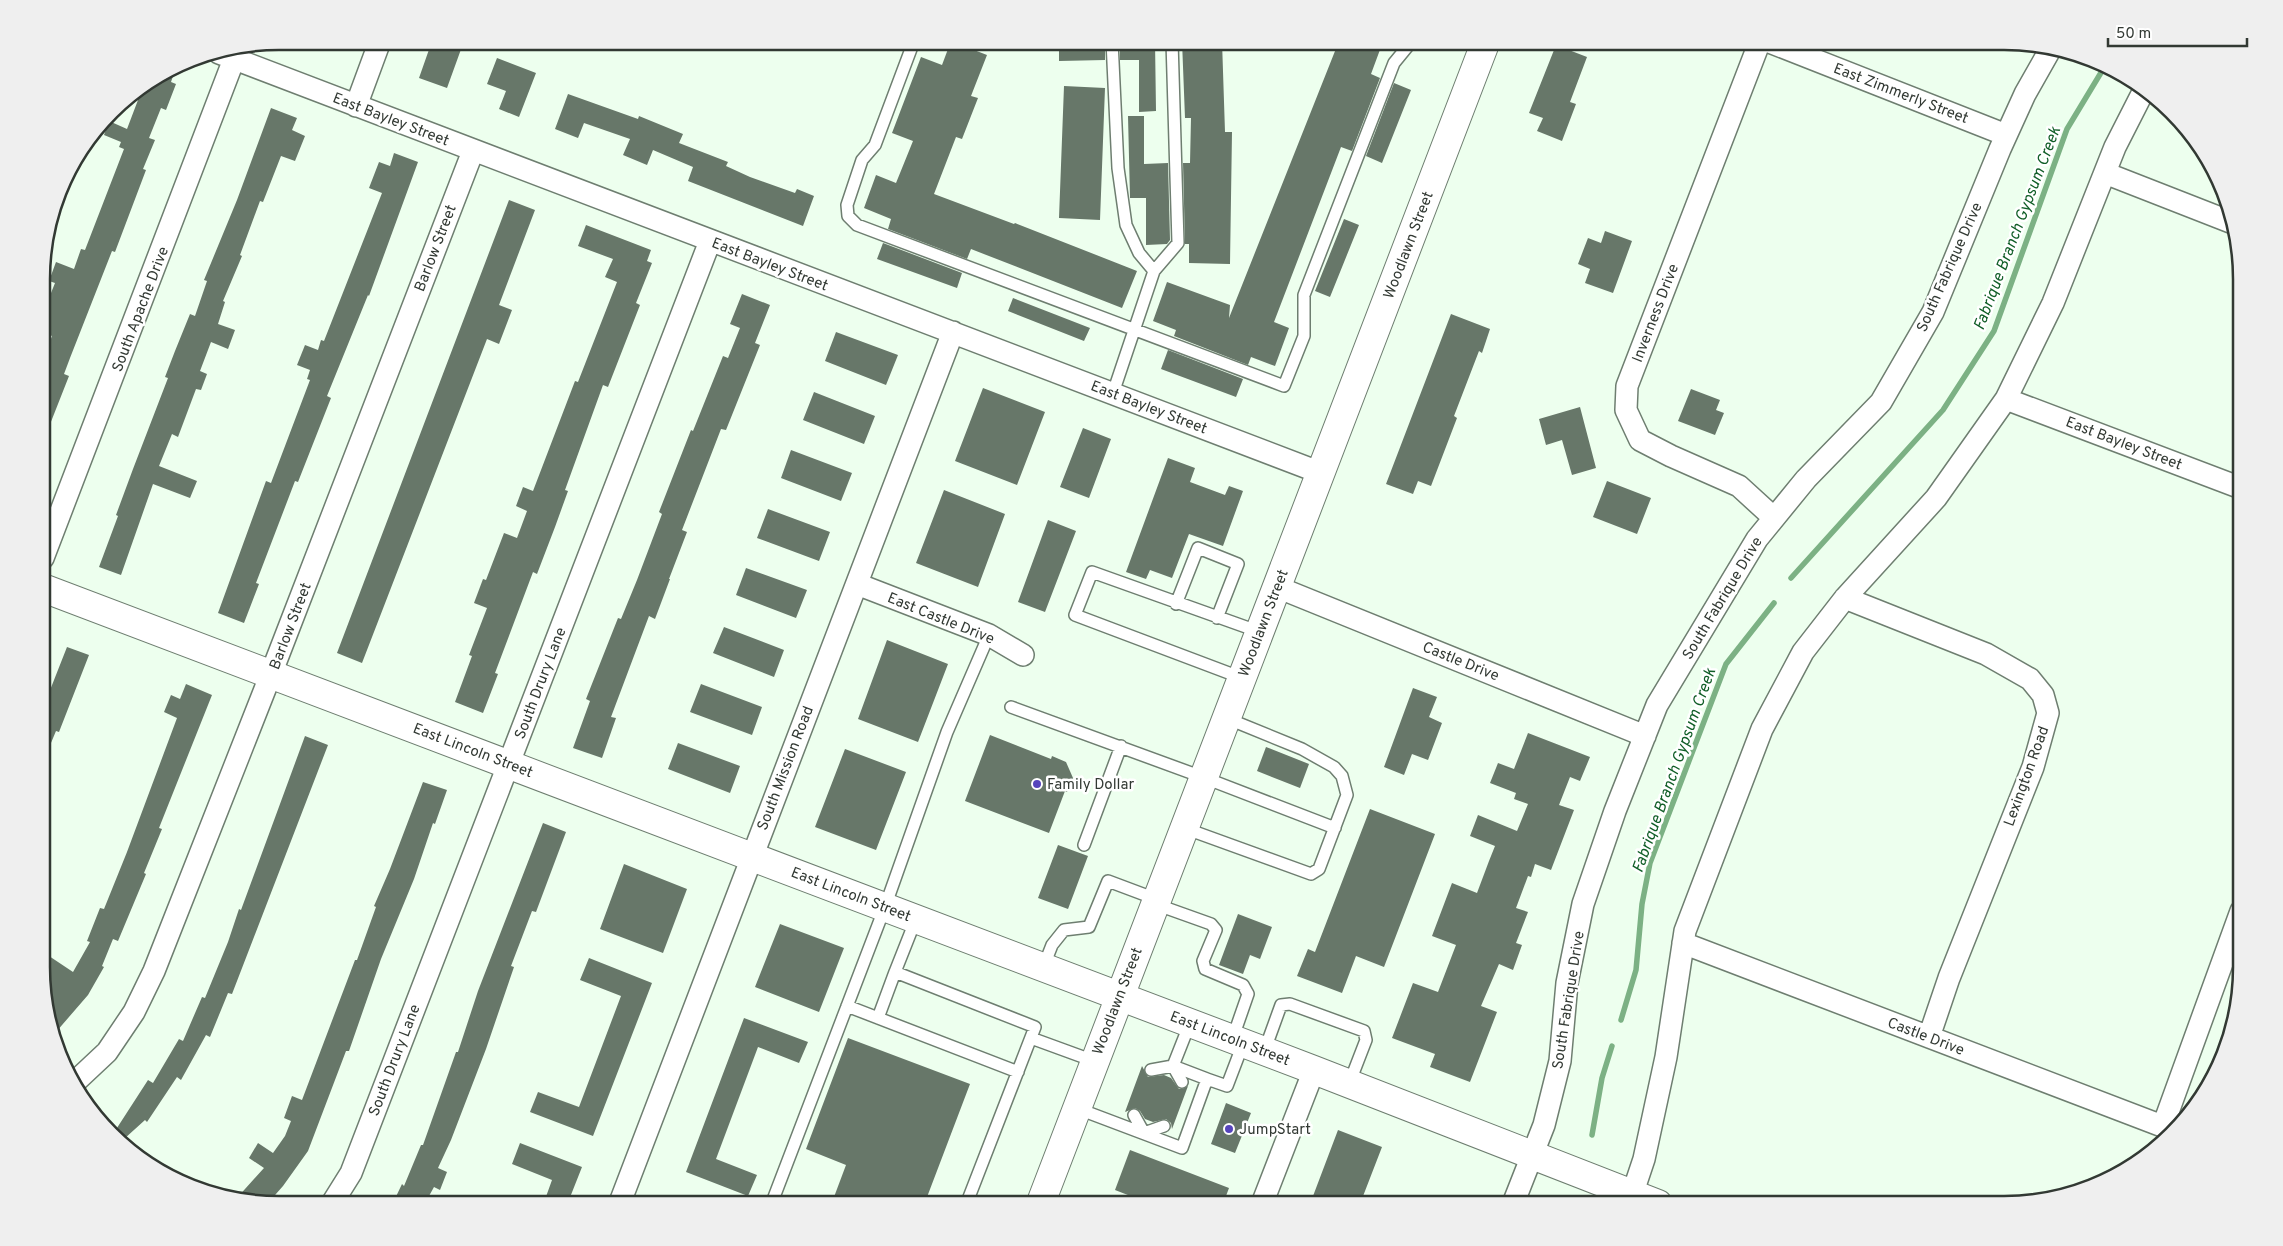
<svg xmlns="http://www.w3.org/2000/svg" width="2283" height="1246" font-family="Overpass,sans-serif">
	<style>
		.lines { fill: none; stroke-linecap: round; stroke-linejoin: round }
		.stream { stroke: #7cb184; stroke-width: 5.5 }
		.building { fill: #677769 }
		.service-casing { stroke: #6e7e70; stroke-width: 14 }
		.minor-casing { stroke: #6e7e70; stroke-width: 24 }
		.tertiary-casing { stroke: #6e7e70; stroke-width: 30 }
		.service { stroke: #fff; stroke-width: 11 }
		.minor { stroke: #fff; stroke-width: 21 }
		.tertiary { stroke: #fff; stroke-width: 28 }
		.poi-dot { fill: #5644bc; stroke: #fff; stroke-width: 2 }
		.labels { text-anchor: middle; stroke-width: 5; stroke-linejoin: round; paint-order: stroke }
		.street-label { font-size: 15px; fill: #323933; stroke: #fff }
		.poi-label { font-size: 15px; fill: #323933; stroke: #fff; text-anchor: start }
		.water-label { font-size: 16px; font-style: italic; fill: #105e27; stroke: #fff }
		.rim { fill: none; stroke: #323933; stroke-width: 2.5 }
	</style>
	<rect width="100%" height="100%" fill="#edffee"/>
	<g class="lines">
		<path class="stream" d="M 1791,578 L 1943,410 L 1994,331 L 2067,129 L 2105,66
			M 1621,1020 L 1636,970 L 1642,904 L 1650,863 L 1726,664 L 1774,603
			M 1592,1135 L 1602,1078 L 1612,1046"/>
	</g>
	<path class="building" d="M 432,41 L 464,41 L 447,88 L 419,78 Z
		M 951,41 L 987,55 L 971,96 L 978,98 L 962,139 L 956,137 L 934,194 L 1014,224 L 1015,223 L 1137,271 L 1122,308 L 971,249 L 967,259 L 888,229 L 891,219 L 864,208 L 876,175 L 896,183 L 913,141 L 892,133 L 921,57 L 942,65 Z
		M 1059,41 L 1105,41 L 1105,60 L 1059,61 Z
		M 1120,41 L 1155,41 L 1156,111 L 1139,112 L 1139,60 L 1120,60 Z
		M 1182,41 L 1222,41 L 1225,132 L 1232,132 L 1230,264 L 1189,263 L 1189,244 L 1185,244 L 1183,163 L 1190,163 L 1191,118 L 1185,118 Z
		M 1339,41 L 1366,41 L 1381,47 L 1371,74 L 1380,78 L 1352,151 L 1341,147 L 1274,322 L 1289,328 L 1275,366 L 1251,357 L 1248,365 L 1174,336 L 1176,330 L 1153,321 L 1167,282 L 1230,305 L 1229,318 Z
		M 1556,45 L 1587,57 L 1570,102 L 1576,104 L 1562,141 L 1537,131 L 1543,118 L 1529,113 Z
		M 497,58 L 536,73 L 519,117 L 499,109 L 506,91 L 487,84 Z
		M 176,67 L 171,82 L 176,84 L 166,110 L 161,108 L 149,138 L 155,140 L 143,169 L 146,170 L 115,252 L 112,251 L 70,358 L 64,374 L 69,376 L 45,437 L 43,436 L 43,360 L 52,336 L 43,332 L 43,313 L 55,283 L 49,281 L 56,262 L 74,269 L 81,249 L 85,250 L 124,149 L 119,147 L 121,142 L 104,135 L 109,121 L 127,129 L 138,100 L 128,97 Z
		M 1394,83 L 1411,90 L 1382,163 L 1366,156 Z
		M 1064,86 L 1105,88 L 1100,220 L 1059,218 Z
		M 568,94 L 638,119 L 639,116 L 683,134 L 679,143 L 728,162 L 726,166 L 750,177 L 795,193 L 797,189 L 814,196 L 803,226 L 688,181 L 693,167 L 653,150 L 647,165 L 623,155 L 630,139 L 584,123 L 578,138 L 555,129 Z
		M 271,108 L 297,118 L 292,130 L 305,136 L 295,161 L 281,156 L 263,202 L 260,201 L 240,255 L 242,256 L 223,301 L 225,302 L 218,324 L 235,330 L 228,349 L 211,342 L 200,371 L 207,374 L 201,390 L 196,389 L 178,437 L 172,434 L 159,466 L 197,481 L 190,498 L 153,484 L 121,575 L 99,567 L 118,516 L 116,515 L 133,469 L 168,378 L 165,377 L 175,351 L 190,314 L 195,316 L 207,281 L 204,280 L 237,200 Z
		M 1128,116 L 1144,116 L 1144,164 L 1168,163 L 1170,240 L 1167,244 L 1146,245 L 1146,198 L 1130,198 Z
		M 394,153 L 418,162 L 369,296 L 368,295 L 327,396 L 331,398 L 298,482 L 295,481 L 256,583 L 259,584 L 244,623 L 218,613 L 266,481 L 271,483 L 310,380 L 307,379 L 310,370 L 297,365 L 305,345 L 318,350 L 321,340 L 324,341 L 382,193 L 369,188 L 379,162 L 390,166 Z
		M 509,200 L 535,210 L 499,305 L 512,310 L 499,344 L 487,339 L 362,663 L 337,653 Z
		M 1344,219 L 1359,225 L 1330,297 L 1315,291 Z
		M 586,225 L 651,250 L 647,261 L 652,263 L 636,303 L 640,305 L 608,387 L 603,385 L 565,490 L 568,491 L 555,527 L 537,574 L 533,572 L 495,673 L 498,674 L 483,713 L 455,702 L 472,656 L 469,655 L 487,608 L 474,603 L 483,579 L 486,580 L 504,533 L 517,538 L 527,511 L 516,506 L 523,487 L 533,491 L 575,381 L 578,382 L 617,282 L 605,277 L 613,259 L 578,246 Z
		M 1605,231 L 1632,241 L 1613,293 L 1585,283 L 1590,269 L 1578,264 L 1588,238 L 1601,243 Z
		M 883,243 L 962,273 L 957,288 L 877,259 Z
		M 742,294 L 770,305 L 755,343 L 760,345 L 726,430 L 721,429 L 682,530 L 687,532 L 669,579 L 670,579 L 655,619 L 649,616 L 611,717 L 616,718 L 602,758 L 573,748 L 590,701 L 586,699 L 618,618 L 621,619 L 637,580 L 662,514 L 659,512 L 691,430 L 693,431 L 723,356 L 728,358 L 740,328 L 730,324 Z
		M 1013,298 L 1090,328 L 1084,341 L 1008,311 Z
		M 1451,314 L 1490,329 L 1482,353 L 1479,351 L 1454,416 L 1457,418 L 1431,486 L 1418,481 L 1413,494 L 1386,484 Z
		M 836,332 L 898,355 L 886,385 L 825,361 Z
		M 1168,350 L 1243,379 L 1236,397 L 1161,369 Z
		M 983,388 L 1045,412 L 1017,485 L 955,461 Z
		M 1691,389 L 1720,400 L 1716,410 L 1724,413 L 1715,435 L 1678,421 Z
		M 814,392 L 875,416 L 864,444 L 803,420 Z
		M 1580,407 L 1596,468 L 1572,475 L 1562,440 L 1546,445 L 1539,419 Z
		M 1083,428 L 1111,439 L 1089,498 L 1060,487 Z
		M 791,450 L 852,473 L 841,501 L 781,478 Z
		M 1168,458 L 1195,468 L 1190,482 L 1225,495 L 1229,486 L 1243,491 L 1223,546 L 1189,534 L 1172,578 L 1150,570 L 1146,579 L 1126,572 Z
		M 1607,481 L 1651,498 L 1637,534 L 1593,517 Z
		M 944,490 L 1005,514 L 978,587 L 916,563 Z
		M 768,509 L 830,532 L 819,561 L 757,538 Z
		M 1048,520 L 1076,531 L 1045,612 L 1018,602 Z
		M 746,568 L 807,590 L 796,618 L 736,595 Z
		M 724,627 L 784,650 L 774,677 L 713,653 Z
		M 887,640 L 948,664 L 918,742 L 858,719 Z
		M 67,647 L 89,655 L 59,732 L 56,731 L 43,762 L 43,708 Z
		M 186,684 L 212,695 L 159,828 L 162,829 L 144,873 L 146,874 L 118,941 L 113,939 L 102,966 L 104,967 L 88,995 L 56,1032 L 43,998 L 43,952 L 73,972 L 90,942 L 87,941 L 100,908 L 104,909 L 127,852 L 177,718 L 164,712 L 171,695 L 180,699 Z
		M 701,684 L 762,707 L 752,735 L 690,712 Z
		M 1413,688 L 1437,697 L 1429,717 L 1442,723 L 1428,760 L 1412,754 L 1404,775 L 1384,767 Z
		M 1528,733 L 1590,757 L 1580,781 L 1570,777 L 1559,805 L 1574,810 L 1551,870 L 1535,864 L 1531,877 L 1528,876 L 1516,908 L 1528,912 L 1516,943 L 1522,945 L 1513,970 L 1499,964 L 1481,1006 L 1497,1012 L 1470,1082 L 1430,1067 L 1435,1054 L 1392,1038 L 1413,983 L 1438,992 L 1456,945 L 1432,936 L 1452,883 L 1477,893 L 1489,861 L 1495,846 L 1470,836 L 1478,815 L 1517,831 L 1528,804 L 1514,799 L 1516,793 L 1490,783 L 1498,763 L 1514,769 Z
		M 990,735 L 1051,759 L 1052,756 L 1066,762 L 1073,778 L 1067,792 L 1065,791 L 1049,833 L 965,801 Z
		M 305,736 L 328,745 L 232,994 L 228,993 L 210,1037 L 206,1035 L 181,1080 L 177,1077 L 147,1122 L 145,1120 L 124,1139 L 115,1131 L 148,1080 L 153,1083 L 179,1039 L 183,1041 L 202,997 L 205,998 L 228,942 L 239,909 L 241,910 Z
		M 678,743 L 740,766 L 730,793 L 668,769 Z
		M 1266,747 L 1309,764 L 1300,788 L 1257,771 Z
		M 845,749 L 906,772 L 876,850 L 815,827 Z
		M 423,782 L 447,790 L 435,824 L 433,823 L 414,879 L 381,959 L 349,1051 L 346,1051 L 308,1151 L 283,1186 L 268,1203 L 236,1199 L 264,1168 L 249,1158 L 258,1143 L 273,1153 L 285,1136 L 291,1121 L 284,1118 L 292,1096 L 302,1100 L 355,960 L 357,960 L 376,907 L 374,906 L 390,869 Z
		M 1370,809 L 1435,834 L 1384,967 L 1356,956 L 1342,993 L 1297,976 L 1308,949 L 1315,952 Z
		M 543,823 L 566,832 L 536,912 L 532,911 L 511,966 L 514,967 L 486,1049 L 451,1140 L 438,1168 L 447,1172 L 440,1190 L 434,1187 L 424,1205 L 392,1205 L 402,1184 L 404,1186 L 421,1145 L 423,1145 L 456,1052 L 458,1052 L 478,991 Z
		M 1058,845 L 1088,856 L 1068,909 L 1038,898 Z
		M 624,864 L 687,889 L 663,953 L 600,929 Z
		M 1238,914 L 1272,927 L 1260,959 L 1250,955 L 1243,974 L 1219,965 Z
		M 780,924 L 844,948 L 819,1012 L 755,987 Z
		M 589,958 L 652,983 L 593,1136 L 530,1112 L 538,1092 L 579,1107 L 621,996 L 580,980 Z
		M 744,1018 L 808,1042 L 799,1063 L 758,1047 L 716,1159 L 757,1175 L 748,1196 L 686,1172 Z
		M 848,1038 L 970,1084 L 924,1205 L 831,1205 L 846,1165 L 806,1149 Z
		M 1142,1066 L 1148,1077 L 1164,1075 L 1171,1078 L 1179,1089 L 1182,1089 L 1188,1086 L 1172,1129 L 1171,1123 L 1166,1119 L 1153,1122 L 1145,1119 L 1140,1111 L 1135,1108 L 1125,1112 Z
		M 1226,1103 L 1251,1113 L 1235,1153 L 1211,1144 Z
		M 1338,1130 L 1382,1147 L 1360,1204 L 1310,1204 Z
		M 520,1143 L 582,1167 L 567,1205 L 543,1205 L 552,1180 L 512,1164 Z
		M 1130,1150 L 1229,1188 L 1223,1204 L 1151,1204 L 1115,1190 Z"/>
	<g class="lines">
		<g class="service-casing">
			<path id="service" d="M 914,41 L 875,145 L 862,160 L 847,205 L 848,216 L 857,225 L 1284,386 L 1304,336 L 1304,295 L 1394,63 L 1412,41
				M 1112,41 L 1118,168 L 1126,225 L 1139,253 L 1154,271
				M 1113,393 L 1154,271 L 1178,243 L 1172,41
				M 1176,604 L 1198,548 L 1238,564 L 1217,618
				M 1242,678 L 1075,615 L 1092,572 L 1260,632
				M 1011,707 L 1205,778 L 1335,828
				M 1184,828 L 1311,874 L 1319,869 L 1347,795 L 1342,776 L 1334,767 L 1302,749 L 1226,718
				M 1084,845 L 1121,746
				M 1155,904 L 1211,924 L 1216,930 L 1203,961 L 1205,969 L 1243,985 L 1248,994 L 1232,1040
				M 916,919 L 895,972 L 1035,1027 L 966,1205
				M 1043,968 L 1052,945 L 1064,930 L 1089,927 L 1108,881 L 1156,899
				M 847,1006 L 1018,1072
				M 878,1018 L 895,972
				M 1031,1038 L 1094,1061
				M 1264,1052 L 1281,1005 L 1290,1004 L 1364,1031 L 1366,1040 L 1349,1084
				M 1173,1066 L 1182,1082
				M 1151,1070 L 1173,1066
				M 1207,1079 L 1227,1086 L 1243,1044
				M 1076,1108 L 1182,1148 L 1207,1079 L 1173,1066 L 1190,1023
				M 1134,1115 L 1144,1133
				M 1144,1133 L 1164,1126
				M 771,1205 L 885,907 L 947,732 L 989,635"/>
		</g>
		<g class="minor-casing">
			<path id="minor" d="M 1760,41 L 1627,386 L 1626,410 L 1640,440 L 1671,456 L 1739,486 L 1774,518
				M 1767,41 L 2006,135
				M 219,53 L 1321,473
				M 356,106 L 380,41
				M 2105,173 L 2233,223
				M 2006,399 L 2241,488
				M 43,558 L 234,59
				M 857,584 L 989,635 L 1023,655
				M 1277,587 L 1645,736
				M 1845,598 L 1986,654 L 2030,679 L 2043,695 L 2048,713 L 2033,767 L 1949,978 L 1929,1037
				M 1683,943 L 2170,1129
				M 75,1082 L 107,1052 L 134,1012 L 154,971 L 271,674 L 473,151
				M 2163,1126 L 2241,911
				M 1262,1204 L 1314,1070
				M 1513,1204 L 1544,1125 L 1560,1061 L 1567,983 L 1583,904 L 1615,811 L 1657,705 L 1757,539 L 1806,479 L 1881,402 L 1933,312 L 2000,149 L 2025,94 L 2051,48
				M 1629,1204 L 1644,1159 L 1666,1057 L 1685,931 L 1762,729 L 1803,652 L 1845,598 L 1936,498 L 2006,399 L 2053,303 L 2115,147 L 2143,92
				M 331,1205 L 351,1173 L 710,241
				M 619,1205 C 729,913 842,623 953,332"/>
		</g>
		<g class="tertiary-casing">
			<path id="tertiary" d="M 43,588 L 1314,1070 L 1658,1204
				M 1040,1205 L 1486,41"/>
		</g>
		<use href="#service" class="service"/>
		<use href="#minor" class="minor"/>
		<use href="#tertiary" class="tertiary"/>
	</g>
	<g class="poi-dot">
		<circle cx="1037" cy="784" r="5"/>
		<circle cx="1229" cy="1129" r="5"/>
	</g>
	<g class="labels">
		<g class="street-label">
			<text transform="translate(1901 93) rotate(21)" y="5">East Zimmerly Street</text>
			<text transform="translate(391 119) rotate(21)" y="5">East Bayley Street</text>
			<text transform="translate(1408 245) rotate(-69)" y="5">Woodlawn Street</text>
			<text transform="translate(435 248) rotate(-69)" y="5">Barlow Street</text>
			<text transform="translate(770 264) rotate(21)" y="5">East Bayley Street</text>
			<text transform="translate(1949 267) rotate(-66)" y="5">South Fabrique Drive</text>
			<text transform="translate(140 309) rotate(-69)" y="5">South Apache Drive</text>
			<text transform="translate(1655 313) rotate(-69)" y="5">Inverness Drive</text>
			<text transform="translate(1149 407) rotate(21)" y="5">East Bayley Street</text>
			<text transform="translate(2124 443) rotate(21)" y="5">East Bayley Street</text>
			<text transform="translate(1722 598) rotate(-59)" y="5">South Fabrique Drive</text>
			<text transform="translate(941 618) rotate(22)" y="5">East Castle Drive</text>
			<text transform="translate(1263 623) rotate(-69)" y="5">Woodlawn Street</text>
			<text transform="translate(290 626) rotate(-69)" y="5">Barlow Street</text>
			<text transform="translate(1461 661) rotate(22)" y="5">Castle Drive</text>
			<text transform="translate(540 683) rotate(-69)" y="5">South Drury Lane</text>
			<text transform="translate(473 750) rotate(21)" y="5">East Lincoln Street</text>
			<text transform="translate(785 768) rotate(-69)" y="5">South Mission Road</text>
			<text transform="translate(2026 776) rotate(-70)" y="5">Lexington Road</text>
			<text transform="translate(851 894) rotate(21)" y="5">East Lincoln Street</text>
			<text transform="translate(1568 1000) rotate(-81)" y="5">South Fabrique Drive</text>
			<text transform="translate(1117 1001) rotate(-69)" y="5">Woodlawn Street</text>
			<text transform="translate(1926 1036) rotate(21)" y="5">Castle Drive</text>
			<text transform="translate(1230 1038) rotate(21)" y="5">East Lincoln Street</text>
			<text transform="translate(394 1060) rotate(-69)" y="5">South Drury Lane</text>
		</g>
		<g class="poi-label">
			<text x="1047" y="789">Family Dollar</text>
			<text x="1239" y="1134">JumpStart</text>
		</g>
		<g class="water-label">
			<text transform="translate(2016 228) rotate(-69)" y="6">Fabrique Branch Gypsum Creek</text>
			<text transform="translate(1673 770) rotate(-70)" y="6">Fabrique Branch Gypsum Creek</text>
		</g>
	</g>
	<path d="M0 0H2283V1246H0ZM279 50H2004A229 229 0 0 1 2233 279V967A229 229 0 0 1 2004 1196H279A229 229 0 0 1 50 967V279A229 229 0 0 1 279 50Z" fill="#efefef" fill-rule="evenodd"/>
	<path class="rim" d="M279 50H2004A229 229 0 0 1 2233 279V967A229 229 0 0 1 2004 1196H279A229 229 0 0 1 50 967V279A229 229 0 0 1 279 50Z"/>
	<path d="M2108 38v8h139v-8" fill="none" stroke="#323933" stroke-width="2.5"/>
	<text x="2116" y="38" font-size="15" fill="#323933" stroke="#ffffff" stroke-width="4" paint-order="stroke">50 m</text>
</svg>
